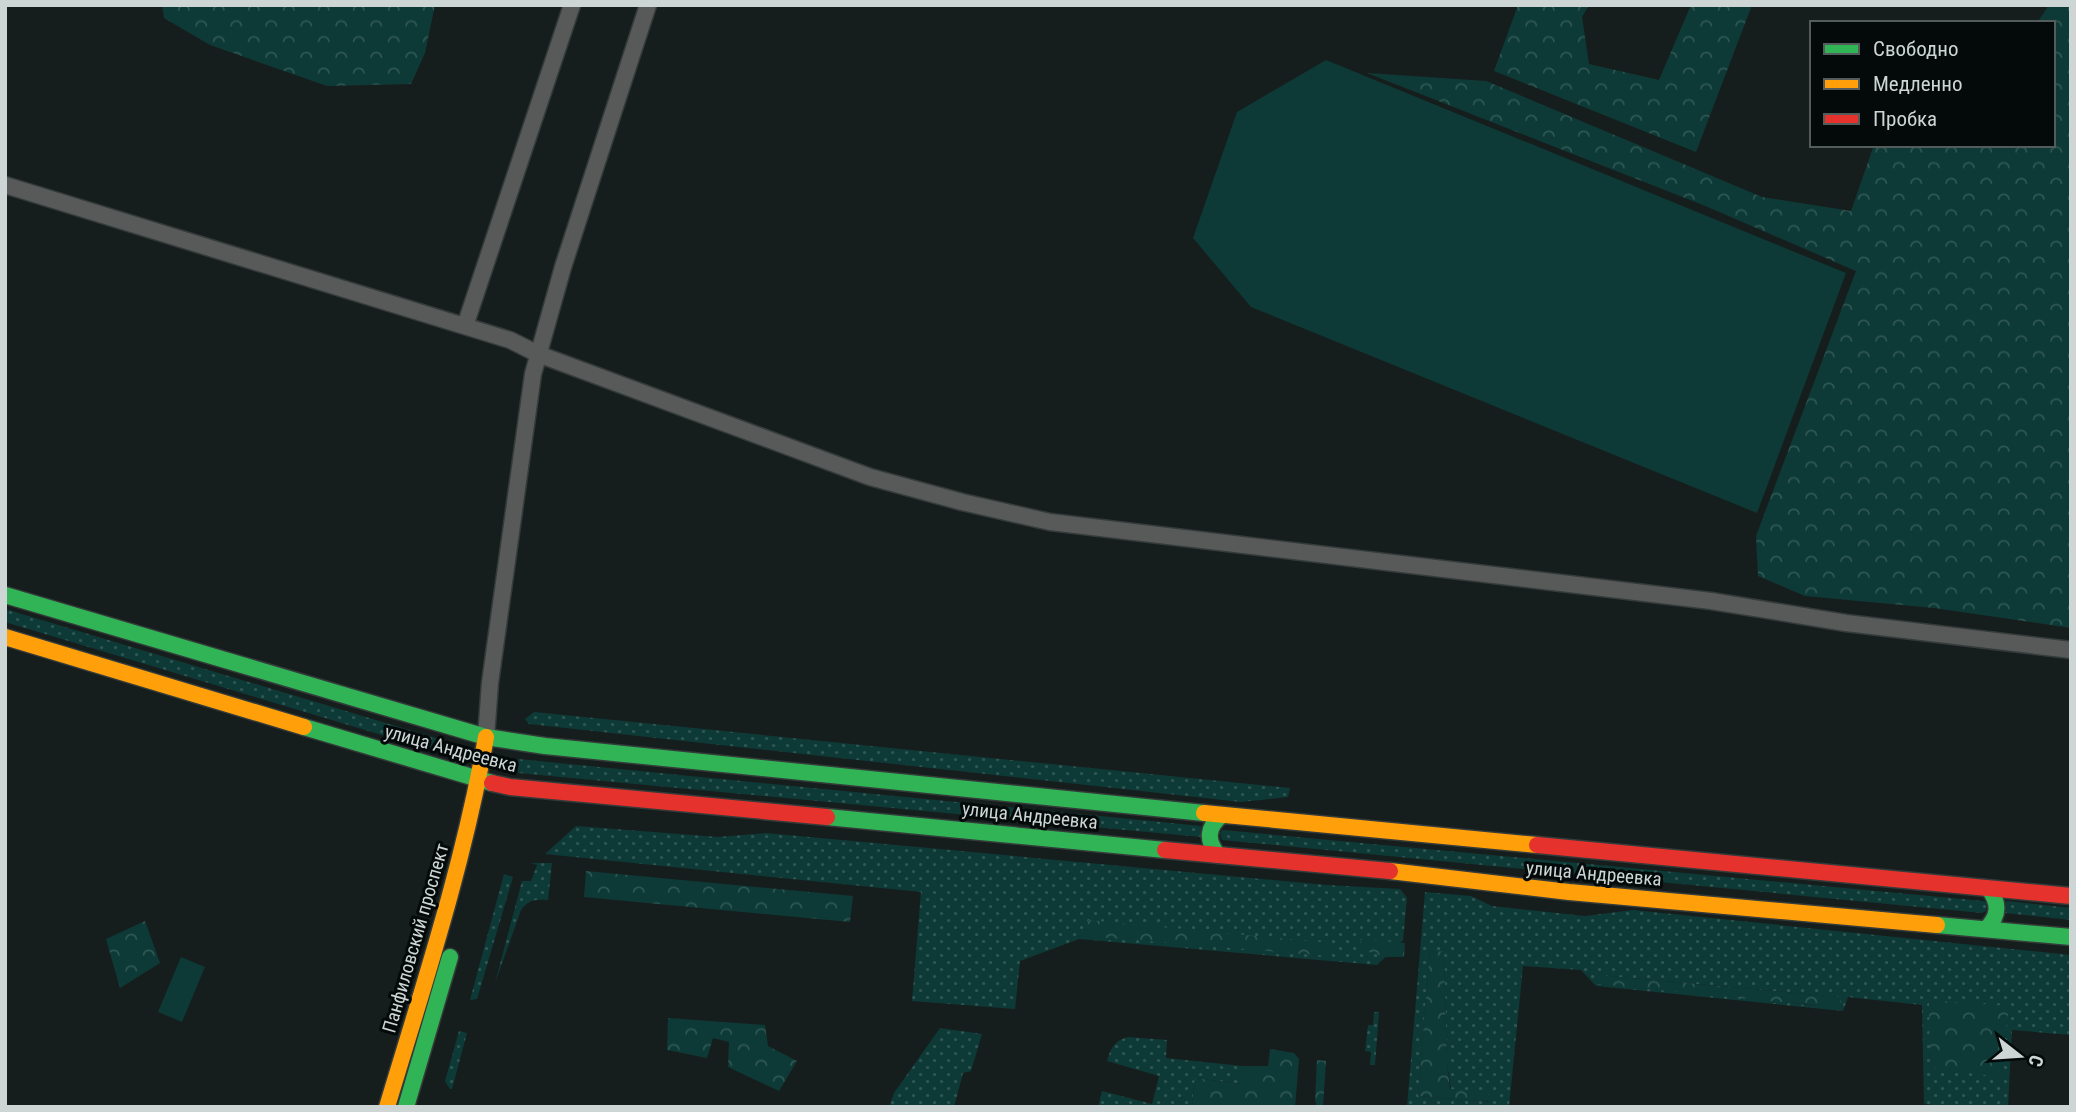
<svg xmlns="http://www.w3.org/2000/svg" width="2076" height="1112" font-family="'Roboto Condensed',sans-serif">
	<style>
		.grass { fill: url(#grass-dots); fill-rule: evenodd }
		.forest { fill: url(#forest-crowns) }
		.pitch { fill: #0d3a37 }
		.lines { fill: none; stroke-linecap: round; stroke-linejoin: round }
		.street-casing { stroke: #343b3a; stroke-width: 19 }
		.fast-casing { stroke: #343b3a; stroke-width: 19 }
		.slow-casing { stroke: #343b3a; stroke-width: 19 }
		.jam-casing { stroke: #343b3a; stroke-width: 19 }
		.street { stroke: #575a59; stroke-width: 16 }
		.fast { stroke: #30b455; stroke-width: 16 }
		.slow { stroke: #ff9f0a; stroke-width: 16 }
		.jam { stroke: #e5322d; stroke-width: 16 }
		.labels { text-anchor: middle; stroke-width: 6; stroke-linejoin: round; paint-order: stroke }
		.street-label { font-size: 19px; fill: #cdd6d5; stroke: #040909 }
	</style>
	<defs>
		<pattern id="grass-dots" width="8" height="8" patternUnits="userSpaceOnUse" patternTransform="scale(1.75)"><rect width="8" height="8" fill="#0d3a37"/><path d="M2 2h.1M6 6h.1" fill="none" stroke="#2f5653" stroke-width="1.8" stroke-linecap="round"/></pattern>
		<pattern id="forest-crowns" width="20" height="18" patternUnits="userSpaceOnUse" patternTransform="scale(1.75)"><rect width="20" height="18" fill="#0d3a37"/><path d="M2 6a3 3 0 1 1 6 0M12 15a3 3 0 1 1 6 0" fill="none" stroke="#2f5653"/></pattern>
	</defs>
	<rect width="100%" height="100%" fill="#161e1d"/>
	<path class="grass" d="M 5,609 L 456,744 L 456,754 L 452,756 L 5,622 Z
		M 534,712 L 1290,788 L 1288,797 L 1241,802 L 529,724 L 525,719 Z
		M 518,759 L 1201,826 L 1201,837 L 518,773 Z
		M 576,826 L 718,837 L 766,833 L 1327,885 L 1400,889 L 1407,898 L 1403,940 L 1377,965 L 1079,939 L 1020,961 L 1015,1009 L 912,1001 L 921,892 L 545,854 Z
		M 1223,830 L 1983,901 L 1987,903 L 1986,911 L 1982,913 L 1222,840 L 1220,833 Z
		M 531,863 L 552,863 L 548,900 C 536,899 528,900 521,910 L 495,983 L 522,881 L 531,881 L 537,865 Z
		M 504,874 L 513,877 L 477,999 L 470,1000 Z
		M 1425,892 L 1471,896 L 1492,906 L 1585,916 L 1633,910 L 2071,955 L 2071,1035 L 2012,1030 L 2008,1107 L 1953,1107 L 1924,1104 L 1922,1005 L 1848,997 L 1843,1011 L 1596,986 L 1581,970 L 1523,966 L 1509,1107 L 1407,1107 ZM 1430,950 L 1444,953 L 1447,1063 L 1451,1089 L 1492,1102 L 1418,1096 ZM 1598,975 L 1840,997 L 1841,1007 L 1806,1005 Z
		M 2006,901 L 2071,908 L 2071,920 L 2005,913 Z
		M 1374,1012 L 1379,1012 L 1375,1065 L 1370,1065 L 1371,1052 L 1365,1051 L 1368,1025 L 1373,1025 Z
		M 940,1028 L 982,1034 L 971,1071 L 963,1073 L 954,1107 L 889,1107 L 894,1093 Z
		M 459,1031 L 467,1033 L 452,1089 L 450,1089 L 445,1081 Z
		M 1128,1037 L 1167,1040 L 1166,1058 L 1242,1066 L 1241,1084 L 1195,1078 L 1192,1107 L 1098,1107 L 1102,1091 L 1152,1104 L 1159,1076 L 1107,1061 C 1111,1048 1114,1041 1128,1037 Z"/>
	<path class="forest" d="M 162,5 L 435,5 L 425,53 L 411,84 L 327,86 L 210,45 L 164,18 Z
		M 1518,5 L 1589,5 L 1582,17 L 1589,64 L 1659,80 L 1691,5 L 1752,5 L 1696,152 L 1494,71 Z
		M 2049,5 L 2071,5 L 2071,628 L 1934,608 L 1805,596 L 1758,576 L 1756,536 L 1856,271 L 1703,205 L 1367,73 L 1486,81 L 1762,197 L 1851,211 L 1874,145 L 2053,145 L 2053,23 L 2037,23 Z
		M 586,871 L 853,896 L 850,922 L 584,897 Z
		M 1088,920 L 1331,943 L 1329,956 L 1085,936 Z
		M 145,921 L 160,963 L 120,988 L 106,939 Z
		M 1360,939 L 1405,943 L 1404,957 L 1387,957 L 1362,950 Z
		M 1430,950 L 1444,952 L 1447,1063 L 1450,1089 L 1487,1092 L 1493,1102 L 1418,1096 Z
		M 1598,975 L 1841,997 L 1841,1008 L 1598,984 Z
		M 1929,1000 L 2009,1006 L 2000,1077 L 1930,1068 Z
		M 668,1018 L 765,1025 L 768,1046 L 797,1061 L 779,1091 L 728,1067 L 729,1042 L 713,1038 L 707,1058 L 667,1050 Z
		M 1270,1049 L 1294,1053 L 1299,1059 L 1295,1107 L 1192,1107 L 1195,1078 L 1240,1084 L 1242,1066 L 1268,1066 Z
		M 1317,1060 L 1326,1061 L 1323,1107 L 1317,1107 L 1315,1100 Z"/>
	<path class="pitch" d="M 1326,60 L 1846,273 L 1757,513 L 1251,307 L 1193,238 L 1237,112 Z
		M 181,957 L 205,967 L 182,1022 L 158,1012 Z"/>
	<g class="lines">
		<g class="street-casing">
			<path id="street" d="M 5,185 L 510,340 L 538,354 L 870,477 L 962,502 L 1050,522 L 1711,601 L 1846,623 L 2071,650
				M 465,326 L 572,5
				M 486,737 L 490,683 L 533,374 L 563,267 L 648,5"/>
		</g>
		<g class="fast-casing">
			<path id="fast" d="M 5,595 L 486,737
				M 304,727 L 492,783
				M 486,737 L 545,746 L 1204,813
				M 827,817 L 1165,850
				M 1218,855 C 1206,840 1207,827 1222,815
				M 1937,925 L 2071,937
				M 1986,929 C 1999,916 2000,904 1989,889
				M 406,1107 L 450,957"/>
		</g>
		<g class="slow-casing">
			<path id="slow" d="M 5,637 L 304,727
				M 1204,813 L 1537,845
				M 1390,871 L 1569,892 L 1937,925
				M 387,1107 C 424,984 464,863 486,737"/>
		</g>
		<g class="jam-casing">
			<path id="jam" d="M 492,783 L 510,787 L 827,817
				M 1537,845 L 2071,896
				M 1165,850 L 1390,871"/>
		</g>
		<use href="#street" class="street"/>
		<use href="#fast" class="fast"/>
		<use href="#slow" class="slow"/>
		<use href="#jam" class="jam"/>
	</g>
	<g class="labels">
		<g class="street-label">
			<text transform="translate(451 748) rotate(15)" y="7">улица Андреевка</text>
			<text transform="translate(1030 815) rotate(6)" y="7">улица Андреевка</text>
			<text transform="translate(1594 873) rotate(5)" y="7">улица Андреевка</text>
			<text transform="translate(415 938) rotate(-74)" y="7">Панфиловский проспект</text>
		</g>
	</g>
	<rect width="2076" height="1112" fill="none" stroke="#cdd6d5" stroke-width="14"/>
	<rect x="1810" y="21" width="245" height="126" fill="#040909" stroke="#545b5b" stroke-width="2"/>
	<rect x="1824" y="44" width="35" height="10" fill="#30b455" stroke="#545b5b" stroke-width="2"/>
	<text x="1873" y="56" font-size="21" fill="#cdd6d5">Свободно</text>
	<rect x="1824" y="79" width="35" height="10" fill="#ff9f0a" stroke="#545b5b" stroke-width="2"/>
	<text x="1873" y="91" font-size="21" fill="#cdd6d5">Медленно</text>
	<rect x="1824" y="114" width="35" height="10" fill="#e5322d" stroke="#545b5b" stroke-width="2"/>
	<text x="1873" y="126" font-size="21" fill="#cdd6d5">Пробка</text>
	<g transform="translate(2020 1056) rotate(107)" stroke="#040909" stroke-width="5" paint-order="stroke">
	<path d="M0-5L12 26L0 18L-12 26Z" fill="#cdd6d5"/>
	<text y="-10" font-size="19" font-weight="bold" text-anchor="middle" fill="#cdd6d5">С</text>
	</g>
</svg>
